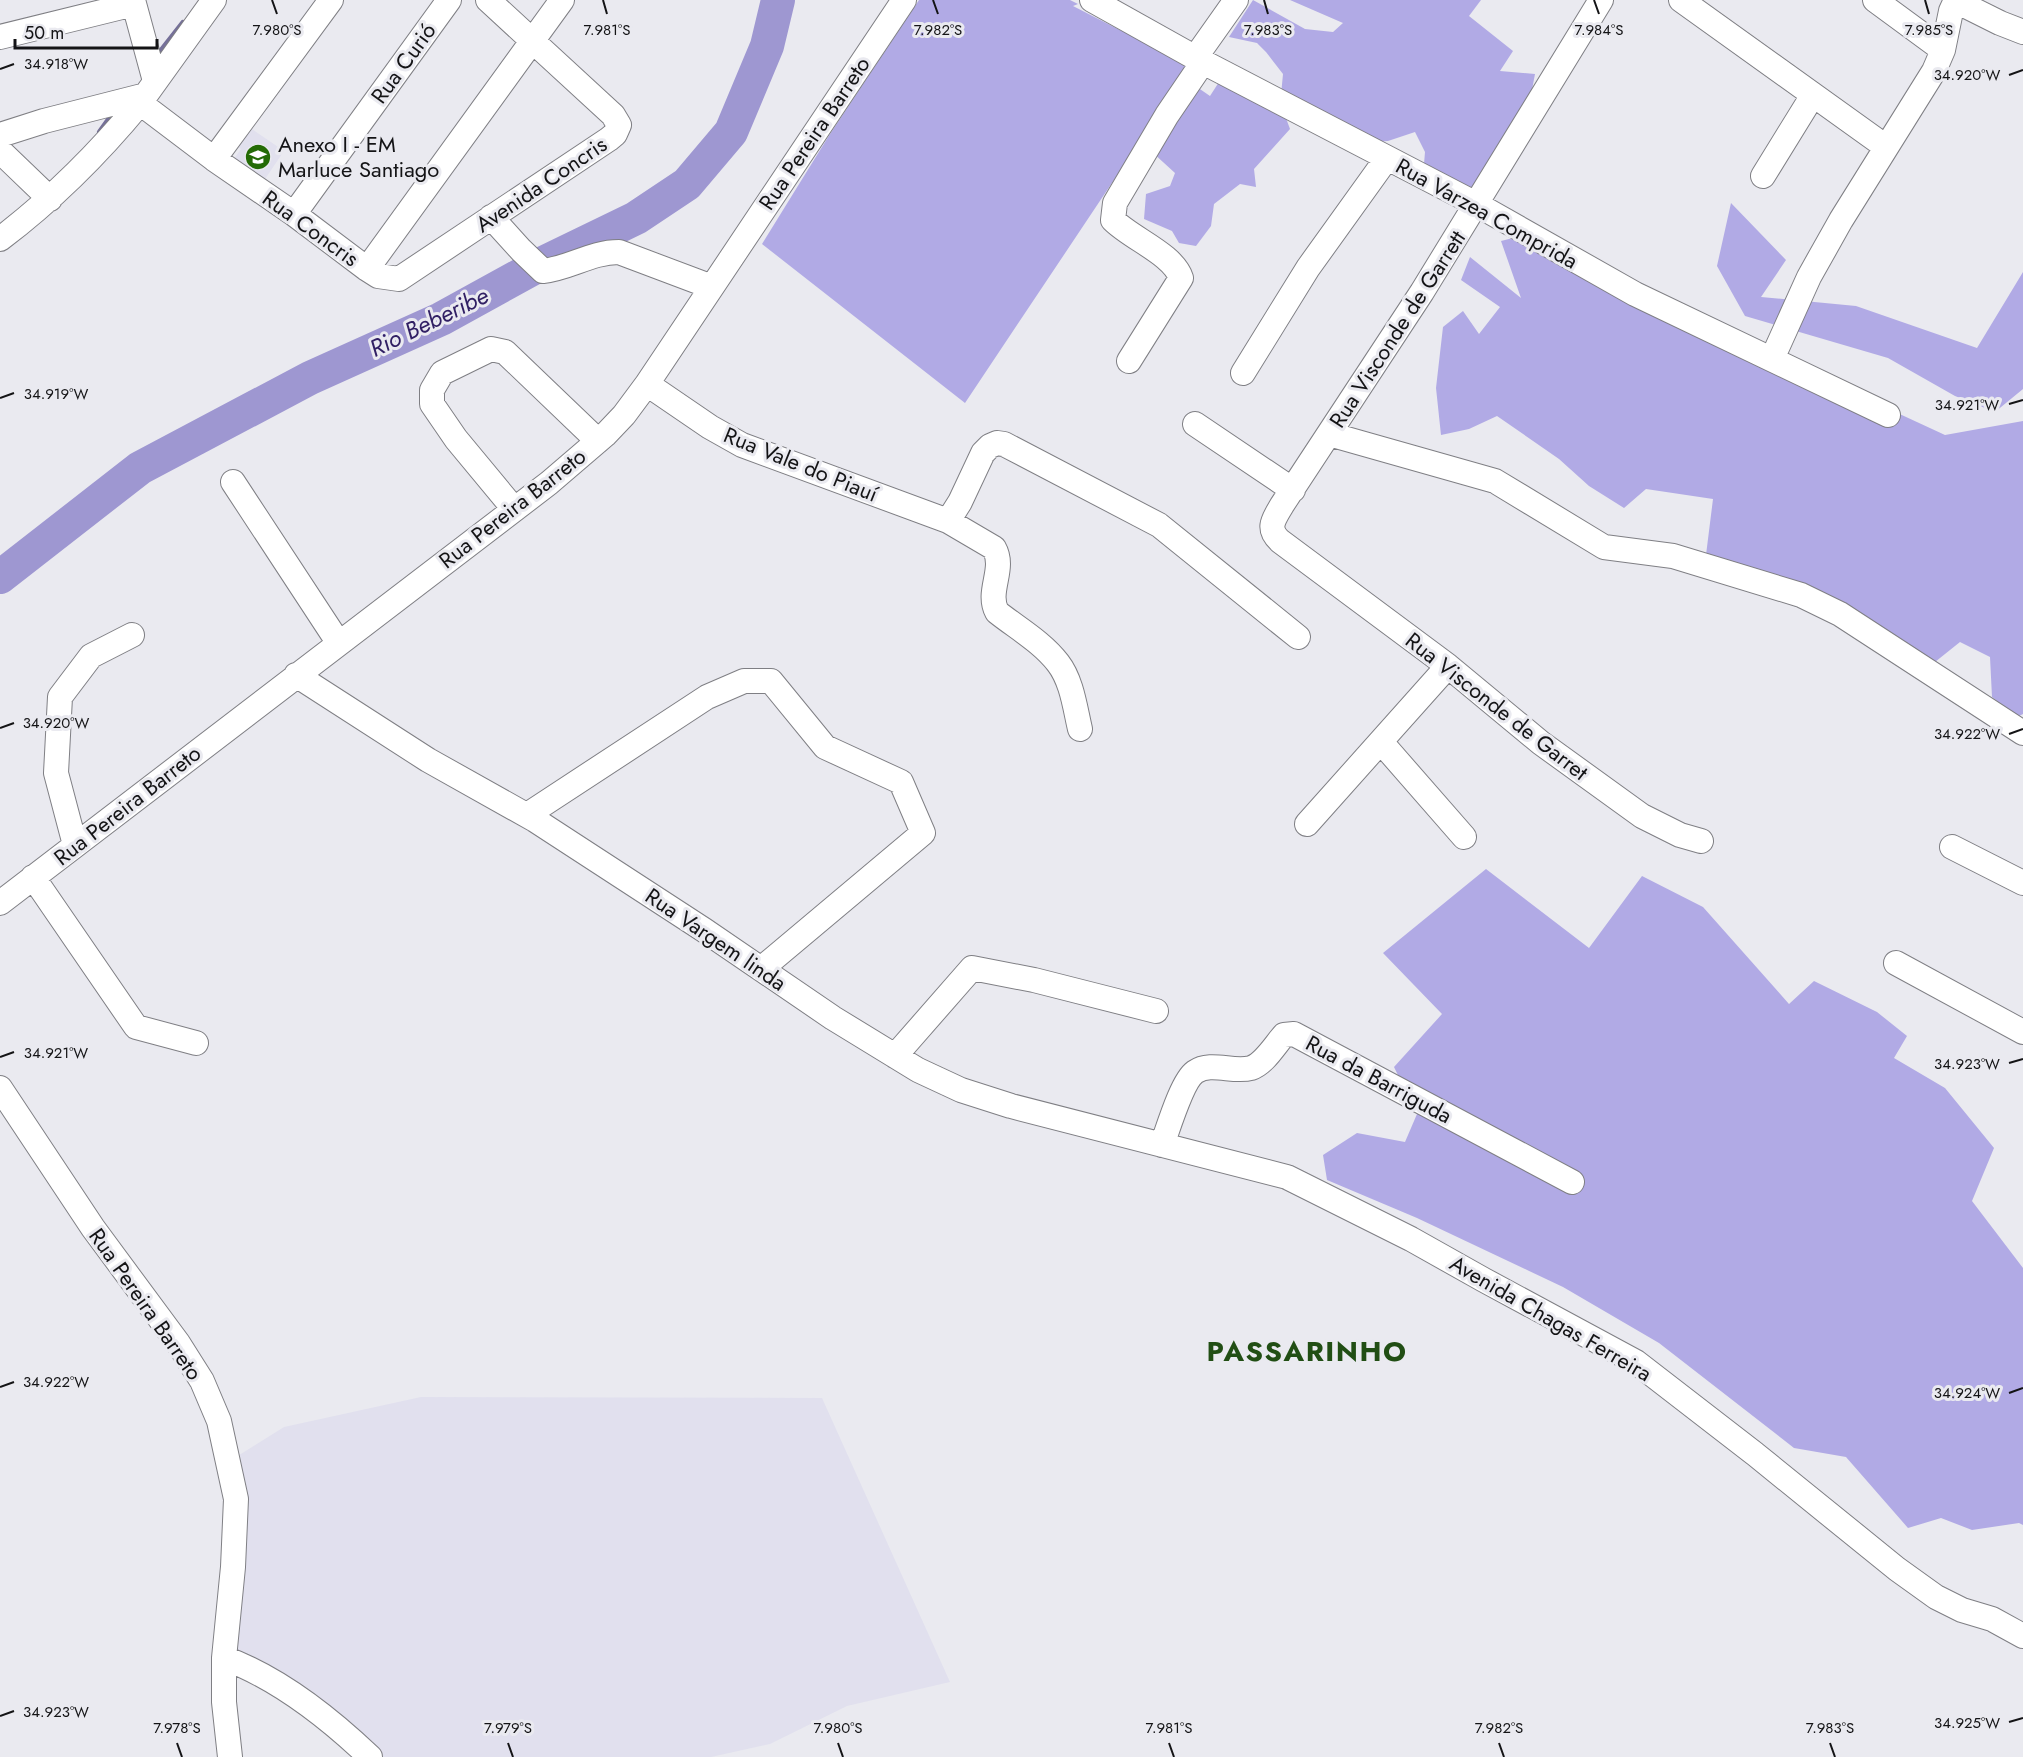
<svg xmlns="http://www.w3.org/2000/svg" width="2023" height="1757" font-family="Jost,sans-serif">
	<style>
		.built { fill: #e1e0ee }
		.forest { fill: #b1aae5 }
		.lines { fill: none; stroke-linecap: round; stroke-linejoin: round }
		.stream { stroke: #757099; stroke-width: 6 }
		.river { stroke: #9e97d1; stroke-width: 34 }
		.minor-casing { stroke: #7f7f84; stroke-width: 26 }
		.minor { stroke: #fff; stroke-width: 24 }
		.ticks { fill: none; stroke: #141416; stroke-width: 2 }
		.labels { text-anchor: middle; stroke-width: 6; stroke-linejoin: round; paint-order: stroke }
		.street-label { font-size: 22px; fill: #141416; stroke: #eaeaf0 }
		.poi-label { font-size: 22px; fill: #141416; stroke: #eaeaf0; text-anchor: start }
		.water-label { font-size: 24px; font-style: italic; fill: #312064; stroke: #eaeaf0 }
		.district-label { font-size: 28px; font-weight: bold; letter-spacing: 1.5px; fill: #214e14; stroke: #eaeaf0 }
		.ticks-label { font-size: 15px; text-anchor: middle; fill: #141416; stroke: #eaeaf0; stroke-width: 6; stroke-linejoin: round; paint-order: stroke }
	</style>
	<rect width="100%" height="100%" fill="#eaeaf0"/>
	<path class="built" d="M 252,129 L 284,151 L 261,185 L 231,163 L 241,149 L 238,147 Z
		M 421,1397 L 822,1398 L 950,1682 L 847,1706 L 770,1744 L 711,1757 L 383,1757 L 334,1713 L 233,1650 L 236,1457 L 284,1427 Z"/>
	<path class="forest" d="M 919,0 L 1070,0 L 1078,4 L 1073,6 L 1190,66 L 965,403 L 762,244 L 830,134 Z
		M 1253,0 L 1305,29 L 1333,32 L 1343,23 L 1290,0 L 1481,0 L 1469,16 L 1513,51 L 1500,71 L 1535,74 L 1531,95 L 1470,201 L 1424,164 L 1425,152 L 1415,132 L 1388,141 L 1373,142 L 1281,95 L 1283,74 L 1266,52 L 1257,43 L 1229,37 Z
		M 1219,82 L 1280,102 L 1290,129 L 1254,169 L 1256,187 L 1240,184 L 1214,204 L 1211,226 L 1196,246 L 1179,243 L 1172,231 L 1144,219 L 1146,194 L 1170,186 L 1175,173 L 1152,152 L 1194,85 L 1210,96 Z
		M 1731,203 L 1786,260 L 1761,297 L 1856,306 L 1977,348 L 2023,272 L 2023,389 L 1995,412 L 1955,396 L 1888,358 L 1745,316 L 1717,266 Z
		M 1517,237 L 1945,435 L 2023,421 L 2023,714 L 2017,717 L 1992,697 L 1990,657 L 1960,642 L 1935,662 L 1892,633 L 1796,583 L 1706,555 L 1713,499 L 1646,489 L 1624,508 L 1589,486 L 1559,459 L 1497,416 L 1469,429 L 1441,435 L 1436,388 L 1443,327 L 1463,311 L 1479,334 L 1500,307 L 1461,280 L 1470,257 L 1521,298 L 1501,241 Z
		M 1486,869 L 1589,948 L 1642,876 L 1703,907 L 1789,1004 L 1814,981 L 1877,1012 L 1907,1036 L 1894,1058 L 1945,1088 L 1994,1148 L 1972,1201 L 2023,1268 L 2023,1525 L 2019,1523 L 1972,1530 L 1941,1518 L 1908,1528 L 1846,1457 L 1794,1448 L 1659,1343 L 1563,1287 L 1417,1218 L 1327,1180 L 1323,1155 L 1357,1133 L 1405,1142 L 1417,1114 L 1394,1067 L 1442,1014 L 1383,953 Z"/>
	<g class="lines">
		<path class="stream" d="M 161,51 L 183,23
			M 100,132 L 115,111"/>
		<path class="river" d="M 0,577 L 140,468 L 310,378 L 441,319 L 539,265 L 636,218 L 687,184 L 731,132 L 767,46 L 778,0"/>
		<g class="minor-casing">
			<path id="minor" d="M 133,0 L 155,81
				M 1092,0 L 1203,62 L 1476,204 L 1635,294 L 1888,415
				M 1601,0 L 1422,292 L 1282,505 C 1274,519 1266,528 1280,541 L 1448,666 L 1541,743 L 1642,816 L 1680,835 L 1701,841
				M 1681,0 L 1886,147
				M 1875,0 L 1943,50
				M 1956,1 L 2000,23 L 2023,32
				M 0,37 L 134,4
				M 1195,58 L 1236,0
				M 140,103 L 214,159 L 294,214 L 367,269 L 378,276 L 399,279 L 609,139 L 615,134 L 619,125 L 613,115 L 488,0
				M 0,135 L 44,121 L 146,95
				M 0,151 L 50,199
				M 214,159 L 331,0
				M 1763,176 L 1813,95
				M 294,214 L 449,0
				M 491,217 L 521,250 L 543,271 C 570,268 591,252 619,252 L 712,287
				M 0,239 C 53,199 98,154 140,103 L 214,0
				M 367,269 L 562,0
				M 1772,359 L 1809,277 L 1841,220 L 1934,71 L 1943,50 L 1951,11 L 1956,0
				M 1129,361 L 1181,278 C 1173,254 1132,239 1113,220 L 1115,203 L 1167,115 L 1203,62
				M 1243,373 L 1308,268 L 1387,158
				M 647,384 L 710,427 L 742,445 L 948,521 L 994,548 C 1006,569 986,591 997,612 C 1017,628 1042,642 1058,663 C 1072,681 1075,708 1080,729
				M 1195,424 L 1293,490
				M 1329,434 L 1495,481 L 1604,547 L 1673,556 L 1801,595 L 1840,614 L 2023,733
				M 233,482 L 338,642
				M 514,509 L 456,439 L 432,404 L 432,390 L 442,373 L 491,349 L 505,352 L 598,441
				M 948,521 L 960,502 L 983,453 L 990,446 L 997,443 L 1004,444 L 1159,525 L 1298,637
				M 296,675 L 428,760 L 535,820 L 704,930 L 833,1018 L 918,1070 L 961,1090 L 1011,1106 L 1287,1177 L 1411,1239 L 1484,1280 L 1636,1362 L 1755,1454 L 1897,1569 L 1936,1597 L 1962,1610 L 1992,1619 L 2023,1636
				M 1381,742 L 1464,837
				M 527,815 L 707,697 L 744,681 L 771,681 L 825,747 L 901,782 L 923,833 L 761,969
				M 1307,824 L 1448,666
				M 75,845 L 56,773 L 60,697 L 91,656 L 132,635
				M 1952,847 L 2023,883
				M 33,877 L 136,1027 L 196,1043
				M 0,903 L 549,483 L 605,435 L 624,415 L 647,384 L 904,0
				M 1896,963 L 2023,1032
				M 895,1056 L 972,968 L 1034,980 L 1156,1011
				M 0,1088 L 93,1228 L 178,1343 L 202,1381 L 219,1421 L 236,1499 L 233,1567 L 224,1658 L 224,1702 L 230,1757
				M 1162,1145 C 1168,1129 1182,1081 1195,1072 C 1211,1061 1233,1073 1251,1068 C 1264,1064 1275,1045 1284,1035 L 1294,1034 L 1572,1182
				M 224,1658 C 279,1678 328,1717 370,1757"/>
		</g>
		<use href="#minor" class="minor"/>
	</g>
	<path class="ticks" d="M 272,0 L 277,14M 603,0 L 607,14M 933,0 L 938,14M 1264,0 L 1268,14M 1594,0 L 1599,14M 1925,0 L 1929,14M 0,69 L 14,64M 2009,75 L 2023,70M 0,398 L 14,393M 2009,404 L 2023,400M 0,728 L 14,723M 2009,734 L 2023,729M 0,1057 L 14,1052M 2009,1063 L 2023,1059M 0,1387 L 14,1382M 2009,1393 L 2023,1388M 0,1716 L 14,1711M 2009,1722 L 2023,1718M 177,1743 L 182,1757M 508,1743 L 513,1757M 838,1743 L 843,1757M 1169,1743 L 1174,1757M 1499,1743 L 1504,1757M 1830,1743 L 1835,1757"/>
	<defs>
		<g id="school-disc" transform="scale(1.35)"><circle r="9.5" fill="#246b06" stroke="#eaeaf0"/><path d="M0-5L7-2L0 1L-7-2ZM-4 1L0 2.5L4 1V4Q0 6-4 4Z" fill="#fff"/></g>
	</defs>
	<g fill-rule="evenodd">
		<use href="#school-disc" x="258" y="157"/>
	</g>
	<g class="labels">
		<g class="street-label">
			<text transform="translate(403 63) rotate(-54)" y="8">Rua Curió</text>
			<text transform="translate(814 133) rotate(-56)" y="8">Rua Pereira Barreto</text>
			<text transform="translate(541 184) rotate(-34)" y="8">Avenida Concris</text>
			<text transform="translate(1487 213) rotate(29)" y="8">Rua Varzea Comprida</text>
			<text transform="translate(311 228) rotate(36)" y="8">Rua Concris</text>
			<text transform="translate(1397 329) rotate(-57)" y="8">Rua Visconde de Garrett</text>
			<text transform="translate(801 464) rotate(22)" y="8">Rua Vale do Piauí</text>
			<text transform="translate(512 508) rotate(-38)" y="8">Rua Pereira Barreto</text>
			<text transform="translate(1497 706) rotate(38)" y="8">Rua Visconde de Garret</text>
			<text transform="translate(127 805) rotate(-38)" y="8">Rua Pereira Barreto</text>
			<text transform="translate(716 939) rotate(34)" y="8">Rua Vargem linda</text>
			<text transform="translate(1379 1079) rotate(28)" y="8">Rua da Barriguda</text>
			<text transform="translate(146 1304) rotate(55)" y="8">Rua Pereira Barreto</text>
			<text transform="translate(1551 1318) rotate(30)" y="8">Avenida Chagas Ferreira</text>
		</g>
		<g class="poi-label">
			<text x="278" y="152">Anexo I - EM<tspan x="278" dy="25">Marluce Santiago</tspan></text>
		</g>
		<g class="water-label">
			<text transform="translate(429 322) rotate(-26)" y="8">Rio Beberibe</text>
		</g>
		<g class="district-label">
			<text x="1307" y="1361">PASSARINHO</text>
		</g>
	</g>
	<g class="ticks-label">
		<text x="277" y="35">7.980°S</text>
		<text x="607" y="35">7.981°S</text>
		<text x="938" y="35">7.982°S</text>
		<text x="1268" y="35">7.983°S</text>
		<text x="1599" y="35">7.984°S</text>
		<text x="1929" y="35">7.985°S</text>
		<text x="56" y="69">34.918°W</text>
		<text x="1967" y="80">34.920°W</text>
		<text x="56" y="399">34.919°W</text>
		<text x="1967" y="410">34.921°W</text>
		<text x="56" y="728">34.920°W</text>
		<text x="1967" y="739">34.922°W</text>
		<text x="56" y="1058">34.921°W</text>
		<text x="1967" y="1069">34.923°W</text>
		<text x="56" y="1387">34.922°W</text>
		<text x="1967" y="1398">34.924°W</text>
		<text x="56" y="1717">34.923°W</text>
		<text x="1967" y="1728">34.925°W</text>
		<text x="177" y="1733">7.978°S</text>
		<text x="508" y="1733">7.979°S</text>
		<text x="838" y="1733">7.980°S</text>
		<text x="1169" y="1733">7.981°S</text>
		<text x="1499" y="1733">7.982°S</text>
		<text x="1830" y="1733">7.983°S</text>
	</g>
	<path d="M15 39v9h142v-9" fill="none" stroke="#141416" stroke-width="3"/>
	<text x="24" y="39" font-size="18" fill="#141416" stroke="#eaeaf0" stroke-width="4.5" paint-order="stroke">50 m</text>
</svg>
